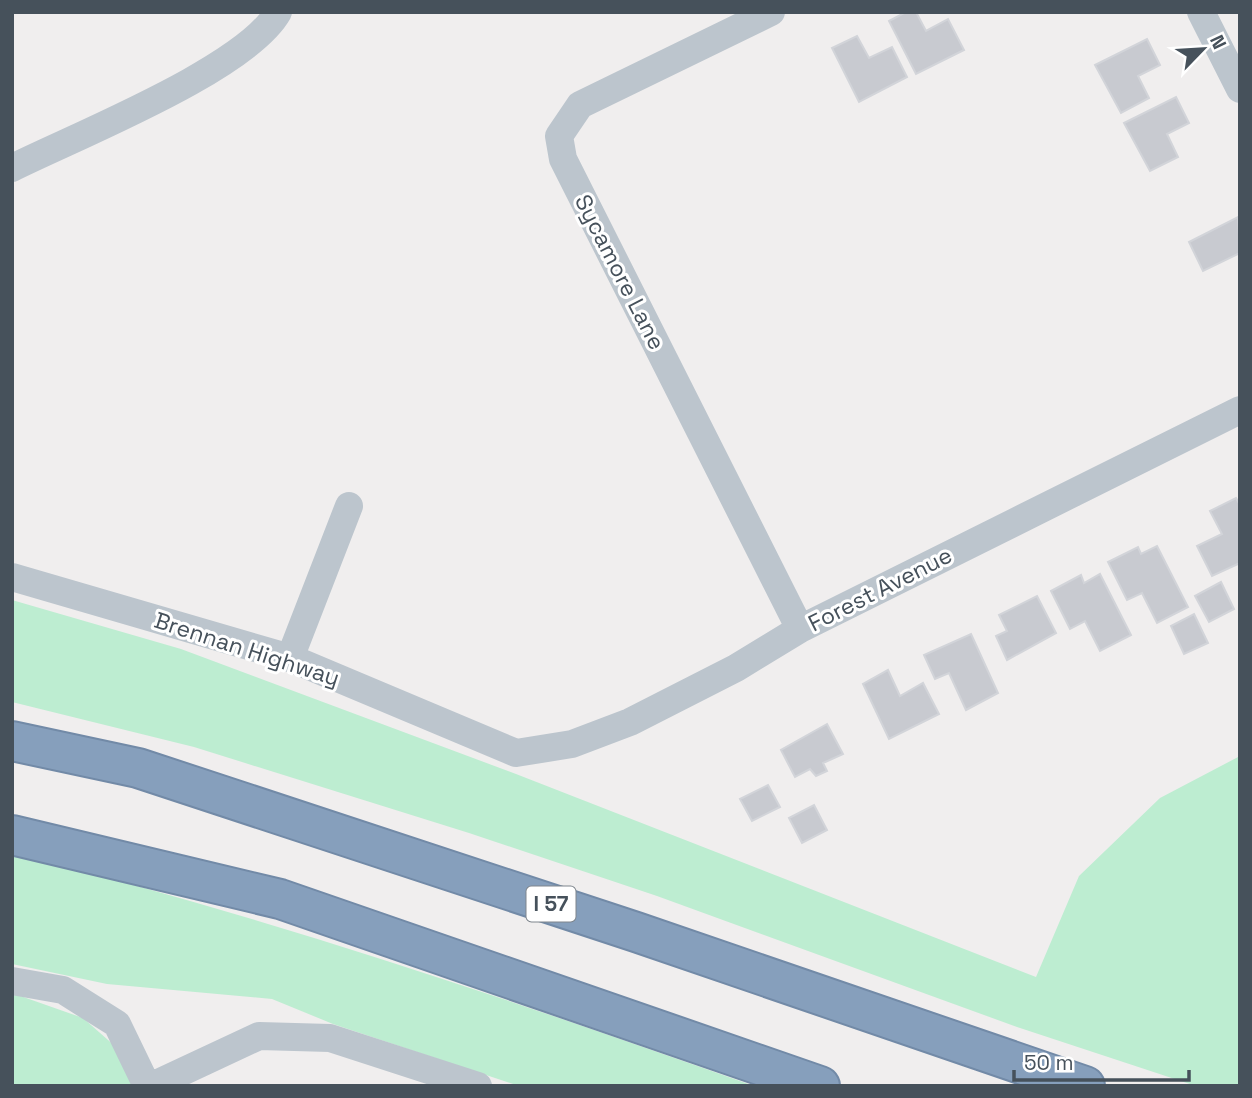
<svg xmlns="http://www.w3.org/2000/svg" width="1252" height="1098" font-family="'Space Grotesk',sans-serif">
	<style>
		.green { fill: #bdedd1 }
		.building { fill: #c8cad0; stroke: #d2d4d9; stroke-width: 2 }
		.lines { fill: none; stroke-linecap: round; stroke-linejoin: round }
		.highway-casing { stroke: #728aa7; stroke-width: 42 }
		.minor { stroke: #bcc5cd; stroke-width: 28 }
		.highway { stroke: #869fbc; stroke-width: 38 }
		.labels { text-anchor: middle; stroke-width: 6; stroke-linejoin: round; paint-order: stroke }
		.shield { fill: #fff; stroke: #7e858c; stroke-width: 2 }
		.shield-label { font-size: 21px; font-weight: bold; fill: #46515b }
		.street-label { font-size: 23px; fill: #46515b; stroke: #fff }
	</style>
	<rect width="100%" height="100%" fill="#f0eeee"/>
	<path class="green" d="M 12,600 L 181,649 L 516,774 L 1036,977 L 1079,876 L 1160,798 L 1240,756 L 1240,1086 L 1196,1086 L 1017,1027 L 657,896 L 469,833 L 194,747 L 12,702 Z
		M 12,853 C 264,916 509,999 754,1086 L 519,1086 L 333,1024 L 272,999 L 107,984 L 12,964 Z
		M 12,993 L 83,1018 L 116,1047 L 133,1086 L 12,1086 Z"/>
	<path class="building" d="M 906,12 L 916,12 L 926,31 L 948,19 L 964,50 L 916,74 L 889,21 Z
		M 857,36 L 869,58 L 892,47 L 907,77 L 859,102 L 832,48 Z
		M 1147,39 L 1160,65 L 1138,76 L 1149,98 L 1121,113 L 1095,65 Z
		M 1176,97 L 1189,123 L 1167,134 L 1178,157 L 1150,171 L 1124,123 Z
		M 1238,217 L 1240,253 L 1203,271 L 1189,242 Z
		M 1236,498 L 1240,505 L 1240,563 L 1212,576 L 1197,546 L 1222,534 L 1210,511 Z
		M 1157,546 L 1188,607 L 1157,623 L 1142,593 L 1127,600 L 1108,562 L 1138,547 L 1141,554 Z
		M 1100,574 L 1131,635 L 1100,651 L 1085,621 L 1070,629 L 1051,591 L 1081,575 L 1084,583 Z
		M 1221,582 L 1234,609 L 1209,622 L 1195,596 Z
		M 1037,596 L 1056,633 L 1007,660 L 996,636 L 1007,631 L 999,615 Z
		M 1194,614 L 1208,643 L 1184,654 L 1171,626 Z
		M 971,634 L 998,693 L 966,710 L 949,673 L 935,679 L 924,655 Z
		M 888,670 L 900,696 L 923,683 L 939,714 L 889,739 L 863,684 Z
		M 827,724 L 843,754 L 823,763 L 827,771 L 816,776 L 810,769 L 795,777 L 781,750 Z
		M 768,785 L 780,807 L 752,821 L 740,799 Z
		M 814,805 L 827,830 L 802,843 L 789,818 Z"/>
	<g class="lines">
		<g class="highway-casing">
			<path id="highway" d="M 12,741 L 138,768 L 636,932 L 1085,1086
				M 12,835 L 280,899 L 820,1086"/>
		</g>
		<path class="minor" d="M 771,12 L 580,105 L 559,136 L 563,159 L 800,629
			M 1201,12 L 1240,89
			M 12,168 C 76,136 246,69 278,12
			M 12,577 L 290,658 L 516,753 L 572,744 L 630,722 L 736,668 L 800,629 L 1240,410
			M 290,658 L 349,506
			M 12,981 L 63,990 L 117,1024 L 147,1086
			M 152,1086 L 259,1036 L 330,1038 L 478,1086"/>
		<use href="#highway" class="highway"/>
	</g>
	<g class="labels">
		<rect class="shield" x="526.5" y="886.5" width="49" height="35" rx="5"/>
		<g class="shield-label">
			<text x="551" y="911">I 57</text>
		</g>
		<g class="street-label">
			<text transform="translate(620 272) rotate(63)" y="8">Sycamore Lane</text>
			<text transform="translate(880 589) rotate(-27)" y="8">Forest Avenue</text>
			<text transform="translate(247 649) rotate(18)" y="8">Brennan Highway</text>
		</g>
	</g>
	<rect width="1252" height="1098" fill="none" stroke="#46515b" stroke-width="28"/>
	<g transform="translate(1203 49) rotate(65)" stroke="#ffffff" stroke-width="5" paint-order="stroke">
	<path d="M0-5L12 26L0 18L-12 26Z" fill="#46515b"/>
	<text y="-10" font-size="19" font-weight="bold" text-anchor="middle" fill="#46515b">N</text>
	</g>
	<path d="M1014 1070v10h175v-10" fill="none" stroke="#46515b" stroke-width="3.5"/>
	<text x="1024" y="1070" font-size="21" fill="#46515b" stroke="#ffffff" stroke-width="5" paint-order="stroke">50 m</text>
</svg>
